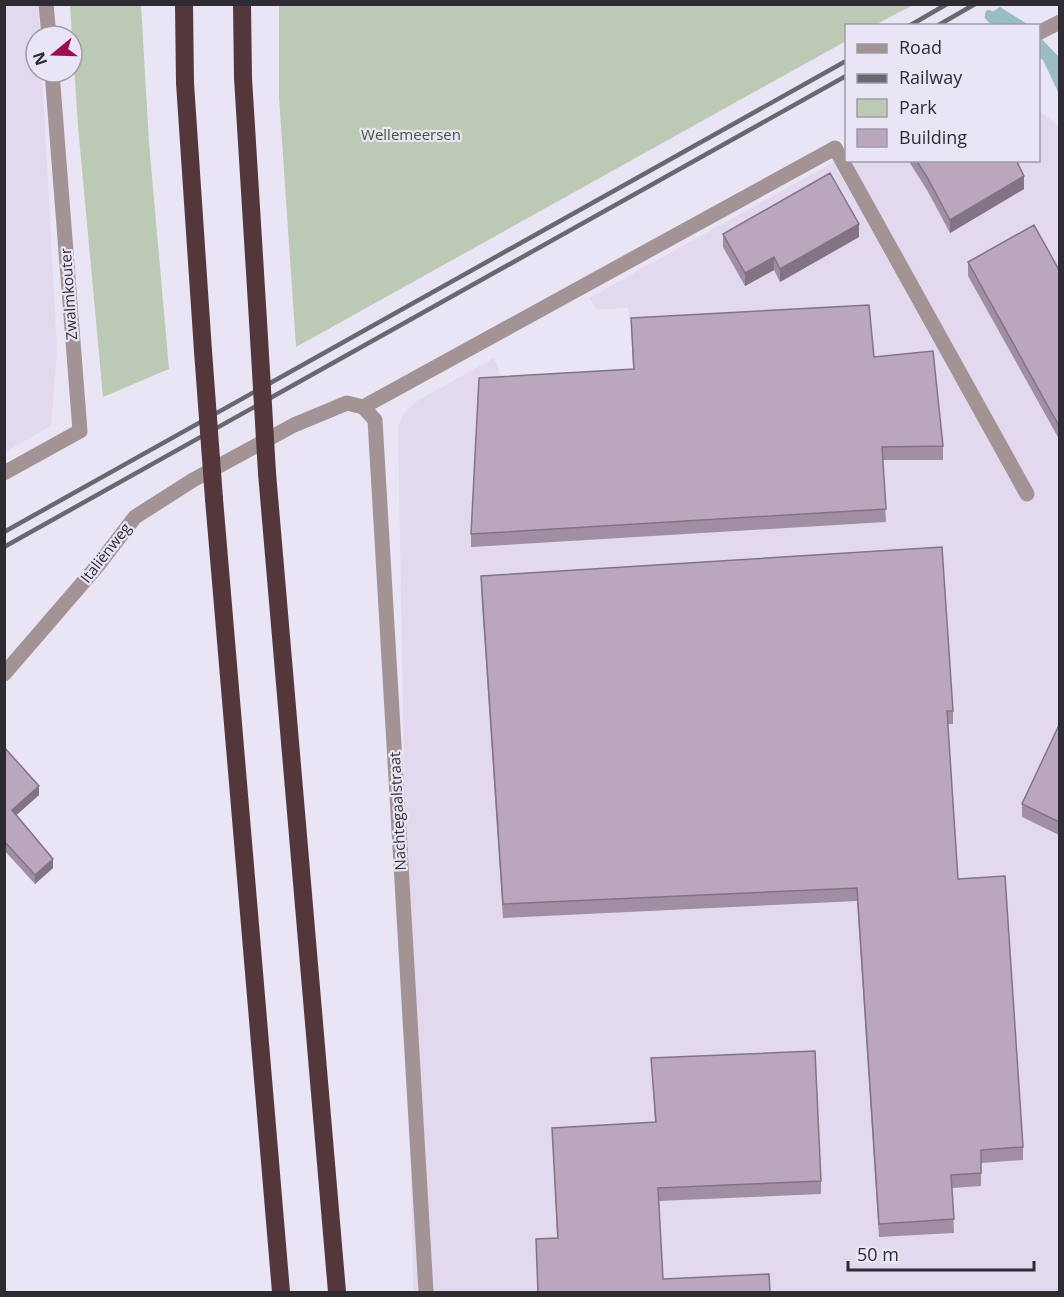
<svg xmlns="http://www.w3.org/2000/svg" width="1064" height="1297" font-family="'Open Sans',sans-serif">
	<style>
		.industrial { fill: #e3d9ee }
		.green { fill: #bcc9b4 }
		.water { fill: #99bcc5 }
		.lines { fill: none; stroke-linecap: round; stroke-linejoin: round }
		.stream { stroke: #99bcc5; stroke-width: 8 }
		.street { stroke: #a39395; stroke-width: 15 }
		.highway { stroke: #53373b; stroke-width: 18 }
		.rail { stroke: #696770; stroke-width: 4.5 }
		.highway-bridge { stroke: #53373b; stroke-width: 18 }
		.wall { fill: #a08fa3 }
		.shaded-wall { fill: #827484 }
		.building { fill: #baa6bd; stroke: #827484; stroke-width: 1.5 }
		.labels { text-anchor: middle; stroke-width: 4.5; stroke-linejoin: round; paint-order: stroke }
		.park-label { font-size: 15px; fill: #415930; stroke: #e9e5f5 }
		.street-label { font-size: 15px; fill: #2e2c32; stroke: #e9e5f5 }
	</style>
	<rect width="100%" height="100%" fill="#e9e5f5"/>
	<path class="industrial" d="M 5,4 L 38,5 L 40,36 L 36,36 L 36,72 L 42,72 L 57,350 L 51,426 L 5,452 Z
		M 1039,110 L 1059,127 L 1059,1292 L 413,1292 L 398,426 L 403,415 L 415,402 L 494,358 L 503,379 L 634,382 L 631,332 L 628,308 L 597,309 L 589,298 L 846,155 L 846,160 L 1038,160 Z"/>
	<path class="green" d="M 70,5 L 141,5 L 149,143 L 169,369 L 103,397 L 78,126 Z
		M 279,5 L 279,4 L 913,5 L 875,25 L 846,26 L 846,41 L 296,347 L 279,97 Z"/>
	<path class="water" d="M 1000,7 L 1029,25 L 991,25 L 984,17 Z
		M 1038,35 L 1059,57 L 1059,94 L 1043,60 L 1039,57 Z"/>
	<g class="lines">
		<path class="stream" d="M 989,14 L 1013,26"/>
		<path class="street" d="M 46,4 L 49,36
			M 1038,33 L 1060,22
			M 363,407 L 835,148 L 1027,494
			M 4,473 L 80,431 L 52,72
			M 4,674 L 99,564 L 135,517 L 193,480 L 294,425 L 347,403 L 363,407 L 375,420 L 426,1292"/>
		<path class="highway" d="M 184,4 L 185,83 L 203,351
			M 242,4 L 243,78 L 258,321
			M 267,473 L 337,1292
			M 214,499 L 281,1292"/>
		<path class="rail" d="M 909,26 L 947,4
			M 937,26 L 975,4
			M 4,532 L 846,61
			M 4,547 L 846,76"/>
		<path class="highway-bridge" d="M 258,321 L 267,473
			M 203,351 L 214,499"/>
	</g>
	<path class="wall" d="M 908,160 L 1016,160 L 1024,189 L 950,233 L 927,190 Z
		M 723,234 L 859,237 L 780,282 L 774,270 L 745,286 L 723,247 Z
		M 968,262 L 1059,270 L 1059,439 L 968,276 Z
		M 631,318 L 874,357 L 943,446 L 943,460 L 883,460 L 886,522 L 471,547 L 471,534 L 633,369 Z
		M 481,576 L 953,711 L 953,724 L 948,724 L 958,879 L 1023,1147 L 1023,1160 L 981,1163 L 981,1186 L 952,1188 L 954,1233 L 879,1237 L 857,901 L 503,918 L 481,589 Z
		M 1059,725 L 1059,835 L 1022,817 L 1022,804 Z
		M 4,747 L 39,795 L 16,815 L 53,868 L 35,884 L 4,850 Z
		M 651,1058 L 821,1181 L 821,1194 L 659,1201 L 663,1279 L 770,1293 L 538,1293 L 536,1239 L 557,1238 L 552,1128 L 655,1123 Z"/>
	<path class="shaded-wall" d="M 1024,176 L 1024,189 L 950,233 L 950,220 Z
		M 859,224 L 859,237 L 780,282 L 780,269 Z
		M 774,257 L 774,270 L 745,286 L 745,273 Z
		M 39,786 L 39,795 L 12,819 L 12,810 Z
		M 53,859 L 53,868 L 35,884 L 35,875 Z"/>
	<path class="building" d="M 916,160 L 1016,160 L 1024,176 L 950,220 L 927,177 Z
		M 830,173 L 859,224 L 780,269 L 774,257 L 745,273 L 723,234 Z
		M 1034,225 L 1059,270 L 1059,426 L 968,262 Z
		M 869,305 L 874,357 L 933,351 L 943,446 L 882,447 L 886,509 L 471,534 L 479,378 L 634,369 L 631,318 Z
		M 942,547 L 953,711 L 947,711 L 958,879 L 1005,876 L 1023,1147 L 981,1150 L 981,1173 L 951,1175 L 954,1219 L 879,1224 L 857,888 L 503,904 L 481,576 Z
		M 1059,725 L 1059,822 L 1022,804 Z
		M 4,747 L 39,786 L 12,810 L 53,859 L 35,875 L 4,841 Z
		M 815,1051 L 821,1181 L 658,1188 L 663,1279 L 769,1274 L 770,1293 L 538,1293 L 536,1239 L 558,1238 L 552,1128 L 656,1122 L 651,1058 Z"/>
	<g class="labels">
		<g class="park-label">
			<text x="411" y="140">Wellemeersen</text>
		</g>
		<g class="street-label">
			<text transform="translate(69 294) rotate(-94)" y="5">Zwalmkouter</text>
			<text transform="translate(106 553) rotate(-52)" y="5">Italiënweg</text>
			<text transform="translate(398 811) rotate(-93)" y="5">Nachtegaalstraat</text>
		</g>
	</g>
	<rect width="1064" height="1297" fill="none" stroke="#2e2c32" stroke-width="12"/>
	<rect x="845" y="24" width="195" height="138" fill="#e9e5f5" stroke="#9e9ba7" stroke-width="1.5"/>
	<rect x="857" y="44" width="30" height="9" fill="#a39395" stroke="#9e9ba7" stroke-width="1.5"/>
	<text x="899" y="54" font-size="18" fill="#2e2c32">Road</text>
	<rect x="857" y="74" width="30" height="9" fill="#696770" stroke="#9e9ba7" stroke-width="1.5"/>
	<text x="899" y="84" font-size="18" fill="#2e2c32">Railway</text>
	<rect x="857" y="99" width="30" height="18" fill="#bcc9b4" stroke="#9e9ba7" stroke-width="1.5"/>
	<text x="899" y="114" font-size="18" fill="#2e2c32">Park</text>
	<rect x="857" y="129" width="30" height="18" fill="#baa6bd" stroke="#9e9ba7" stroke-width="1.5"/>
	<text x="899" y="144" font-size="18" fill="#2e2c32">Building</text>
	<g transform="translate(54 54) rotate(251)"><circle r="28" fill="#e9e5f5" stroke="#9e9ba7" stroke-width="1.5"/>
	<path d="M0-4.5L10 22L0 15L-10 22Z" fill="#9f0b53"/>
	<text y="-9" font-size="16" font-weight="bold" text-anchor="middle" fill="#2e2c32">N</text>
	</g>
	<path d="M848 1261v9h186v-9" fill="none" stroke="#2e2c32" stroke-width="3"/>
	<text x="857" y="1261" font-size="18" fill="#2e2c32" stroke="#e9e5f5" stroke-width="4.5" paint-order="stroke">50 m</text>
</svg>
